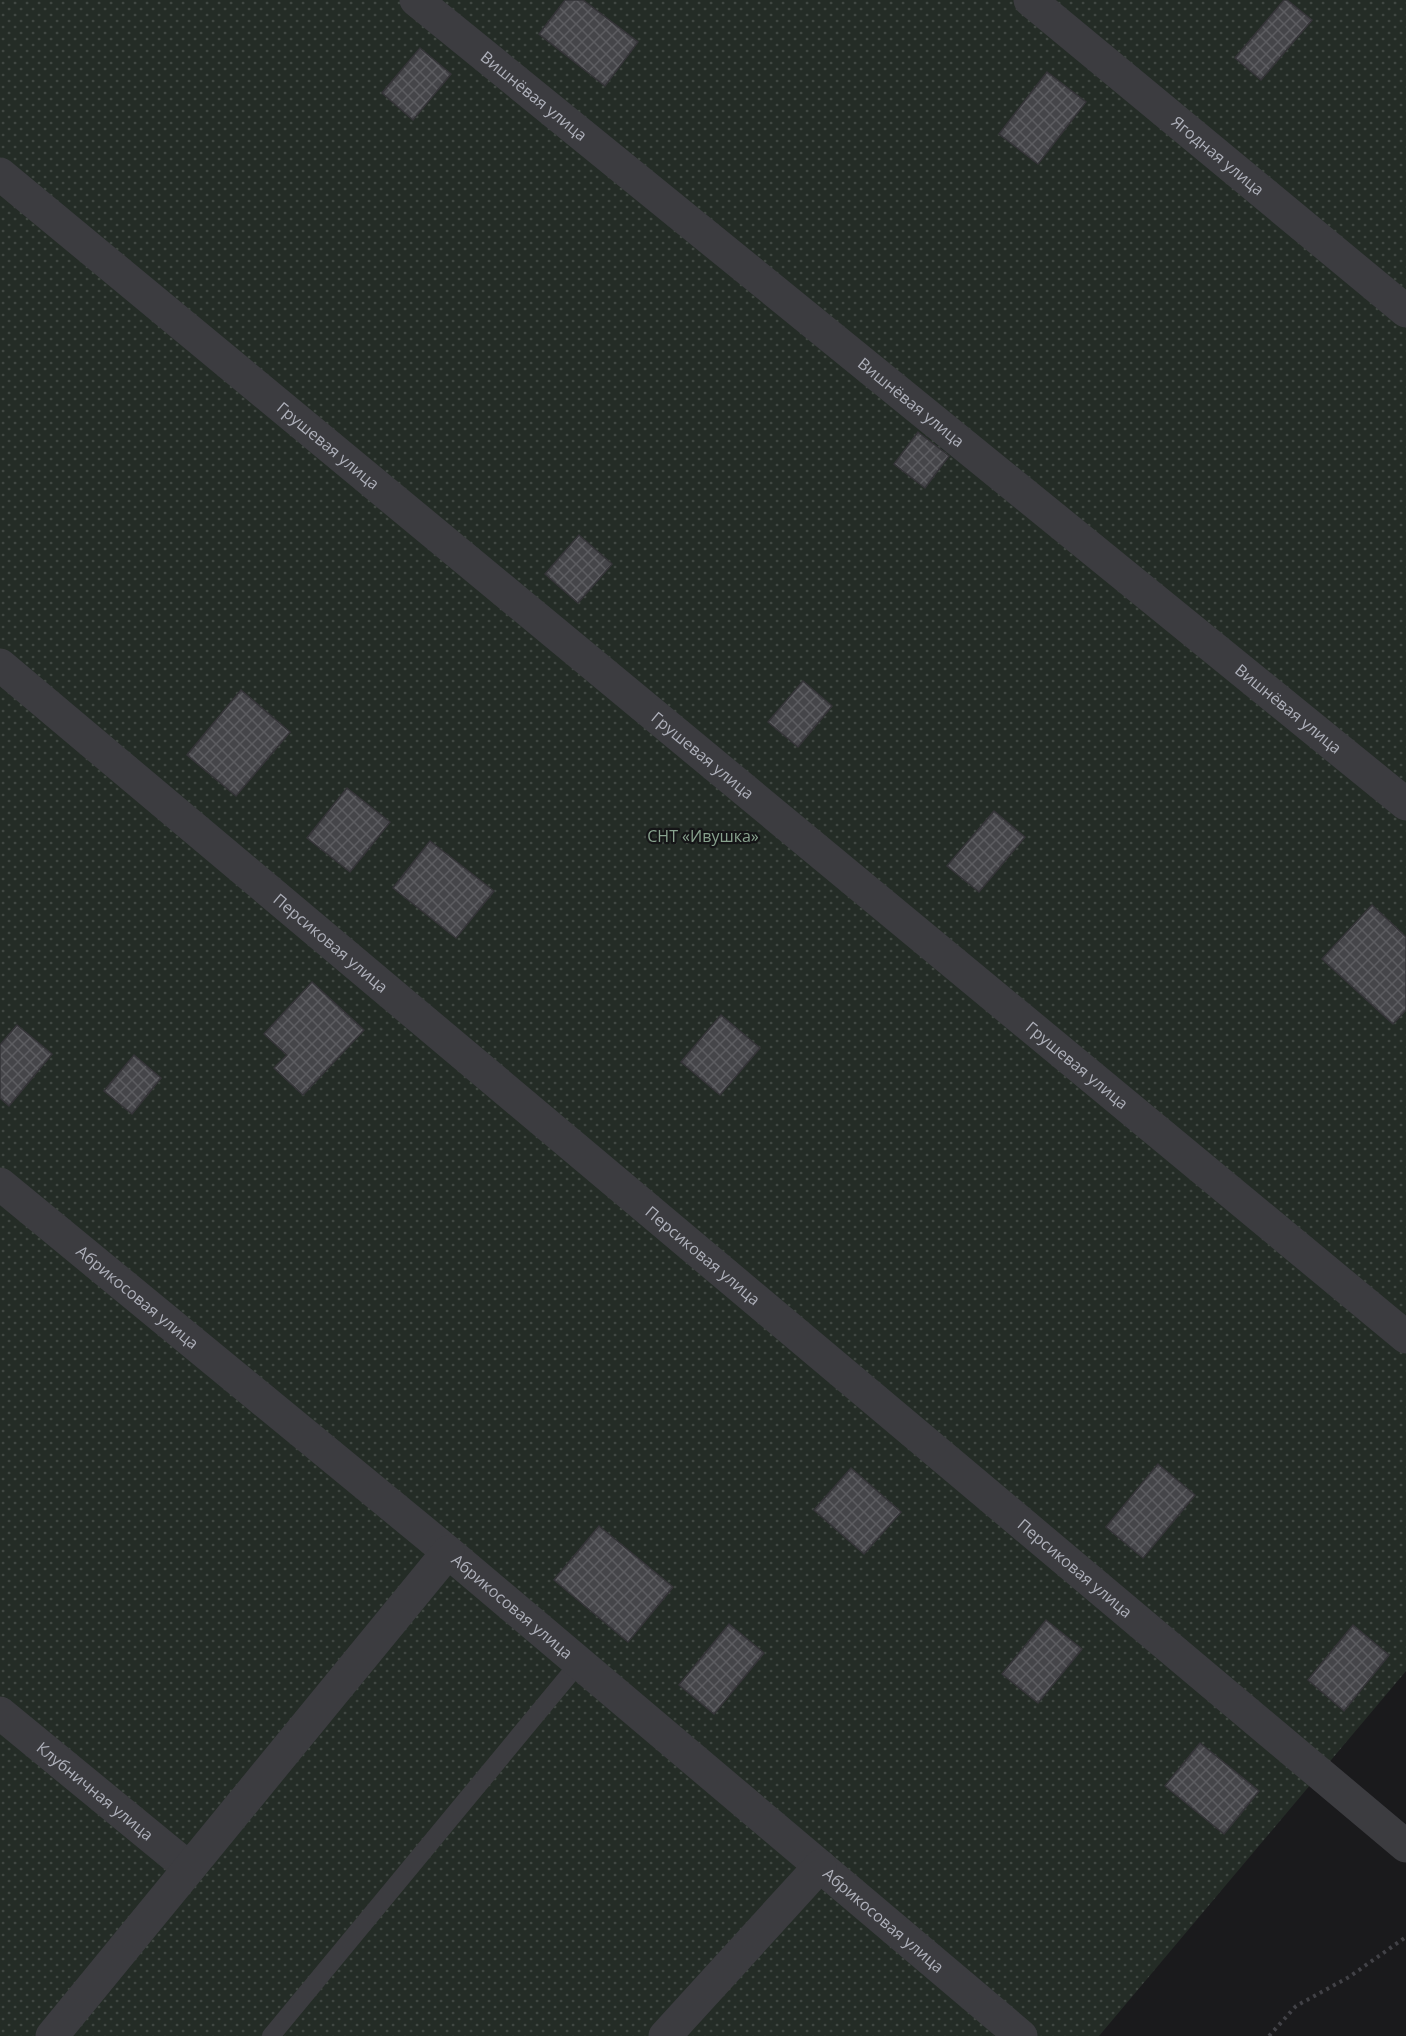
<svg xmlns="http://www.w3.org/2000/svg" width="1406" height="2036" font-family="'Open Sans',sans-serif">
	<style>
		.green { fill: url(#green-dots) }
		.building { fill: url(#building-cross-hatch); stroke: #353438; stroke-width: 1.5 }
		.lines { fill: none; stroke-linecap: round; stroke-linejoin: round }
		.path { stroke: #424247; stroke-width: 4; stroke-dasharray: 3 4.5; stroke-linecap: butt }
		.service { stroke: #3c3c40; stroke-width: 18 }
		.minor { stroke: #3c3c40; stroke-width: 33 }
		.labels { text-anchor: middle; stroke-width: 4.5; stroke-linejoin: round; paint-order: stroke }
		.street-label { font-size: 16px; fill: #aeb0ba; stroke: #151517 }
		.park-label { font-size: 16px; fill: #88a28e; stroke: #151517 }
	</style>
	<defs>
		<pattern id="green-dots" width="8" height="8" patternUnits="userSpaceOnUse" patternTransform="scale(1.5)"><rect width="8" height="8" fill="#242c26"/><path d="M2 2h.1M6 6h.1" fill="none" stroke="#414843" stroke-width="1.8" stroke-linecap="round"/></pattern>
		<pattern id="building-cross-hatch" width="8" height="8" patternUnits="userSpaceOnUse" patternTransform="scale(1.5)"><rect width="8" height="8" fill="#454549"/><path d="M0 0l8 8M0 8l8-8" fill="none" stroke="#5d5d61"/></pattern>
	</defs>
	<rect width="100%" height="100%" fill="#1a1a1c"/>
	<path class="green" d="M 0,0 L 1406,0 L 1406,1671 L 1099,2036 L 0,2036 Z"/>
	<path class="building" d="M 565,0 L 583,0 L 638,42 L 605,86 L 539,34 Z
		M 1284,0 L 1287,0 L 1312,20 L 1261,80 L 1235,58 Z
		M 420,48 L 451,74 L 413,120 L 382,93 Z
		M 1047,72 L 1086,102 L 1038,164 L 999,134 Z
		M 918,432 L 949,456 L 925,488 L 894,464 Z
		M 579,535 L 612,564 L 578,603 L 545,574 Z
		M 803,681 L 832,706 L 798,747 L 768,722 Z
		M 241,690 L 290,732 L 236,796 L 187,755 Z
		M 347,788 L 390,822 L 350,872 L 307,838 Z
		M 994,811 L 1025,837 L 979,892 L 947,866 Z
		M 430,841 L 494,891 L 456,938 L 393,888 Z
		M 1372,905 L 1406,937 L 1406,1010 L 1393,1024 L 1322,959 Z
		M 312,982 L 364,1030 L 303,1095 L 274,1068 L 287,1055 L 264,1034 Z
		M 721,1015 L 760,1048 L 720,1095 L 681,1062 Z
		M 17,1025 L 52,1054 L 9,1106 L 0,1098 L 0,1045 Z
		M 134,1055 L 161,1078 L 132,1114 L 104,1091 Z
		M 1158,1464 L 1195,1495 L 1143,1558 L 1106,1527 Z
		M 851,1468 L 901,1512 L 864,1554 L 814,1510 Z
		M 599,1526 L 673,1587 L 628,1642 L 554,1580 Z
		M 1046,1620 L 1082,1649 L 1038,1703 L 1002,1674 Z
		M 729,1624 L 764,1653 L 714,1714 L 679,1685 Z
		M 1353,1625 L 1389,1655 L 1344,1711 L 1308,1680 Z
		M 1200,1743 L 1259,1791 L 1224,1834 L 1165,1786 Z"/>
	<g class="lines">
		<path class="path" d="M 1269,2036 L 1296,2006 L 1349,1977 L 1406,1937"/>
		<path class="service" d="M 271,2036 L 579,1663"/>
		<g class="minor">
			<path id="s1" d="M 416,0 L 1406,804"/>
			<path id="s2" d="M 1030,0 L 1406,311"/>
			<path id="s3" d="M 0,174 L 1406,1337"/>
			<path id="s4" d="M 0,665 L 1406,1846"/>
			<path id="s5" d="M 0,1184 L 448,1552 L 1021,2036"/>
			<path id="s6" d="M 0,1713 L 189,1868"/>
			<path d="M 52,2036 L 448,1552"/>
			<path d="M 665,2036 L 820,1866"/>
		</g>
	</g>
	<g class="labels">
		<g class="street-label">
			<text dy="6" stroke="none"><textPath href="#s1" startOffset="152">Вишнёвая улица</textPath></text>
			<text dy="6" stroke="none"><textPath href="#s2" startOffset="244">Ягодная улица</textPath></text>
			<text dy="6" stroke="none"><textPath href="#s1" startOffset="638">Вишнёвая улица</textPath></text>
			<text dy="6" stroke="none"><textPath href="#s3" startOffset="426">Грушевая улица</textPath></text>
			<text dy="6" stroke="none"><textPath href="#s1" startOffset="1124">Вишнёвая улица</textPath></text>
			<text dy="6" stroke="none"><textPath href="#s3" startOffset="912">Грушевая улица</textPath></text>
			<text dy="6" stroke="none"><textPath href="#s4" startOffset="432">Персиковая улица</textPath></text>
			<text dy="6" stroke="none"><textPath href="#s3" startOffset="1398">Грушевая улица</textPath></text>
			<text dy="6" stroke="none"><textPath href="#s4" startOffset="918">Персиковая улица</textPath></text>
			<text dy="6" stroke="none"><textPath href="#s5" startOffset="178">Абрикосовая улица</textPath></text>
			<text dy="6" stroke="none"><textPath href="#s4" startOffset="1404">Персиковая улица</textPath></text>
			<text dy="6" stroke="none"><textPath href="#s5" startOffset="664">Абрикосовая улица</textPath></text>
			<text dy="6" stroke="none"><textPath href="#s6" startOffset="123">Клубничная улица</textPath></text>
			<text dy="6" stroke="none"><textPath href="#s5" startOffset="1150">Абрикосовая улица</textPath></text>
		</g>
		<g class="park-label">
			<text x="703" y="842">СНТ «Ивушка»</text>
		</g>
	</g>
</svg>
